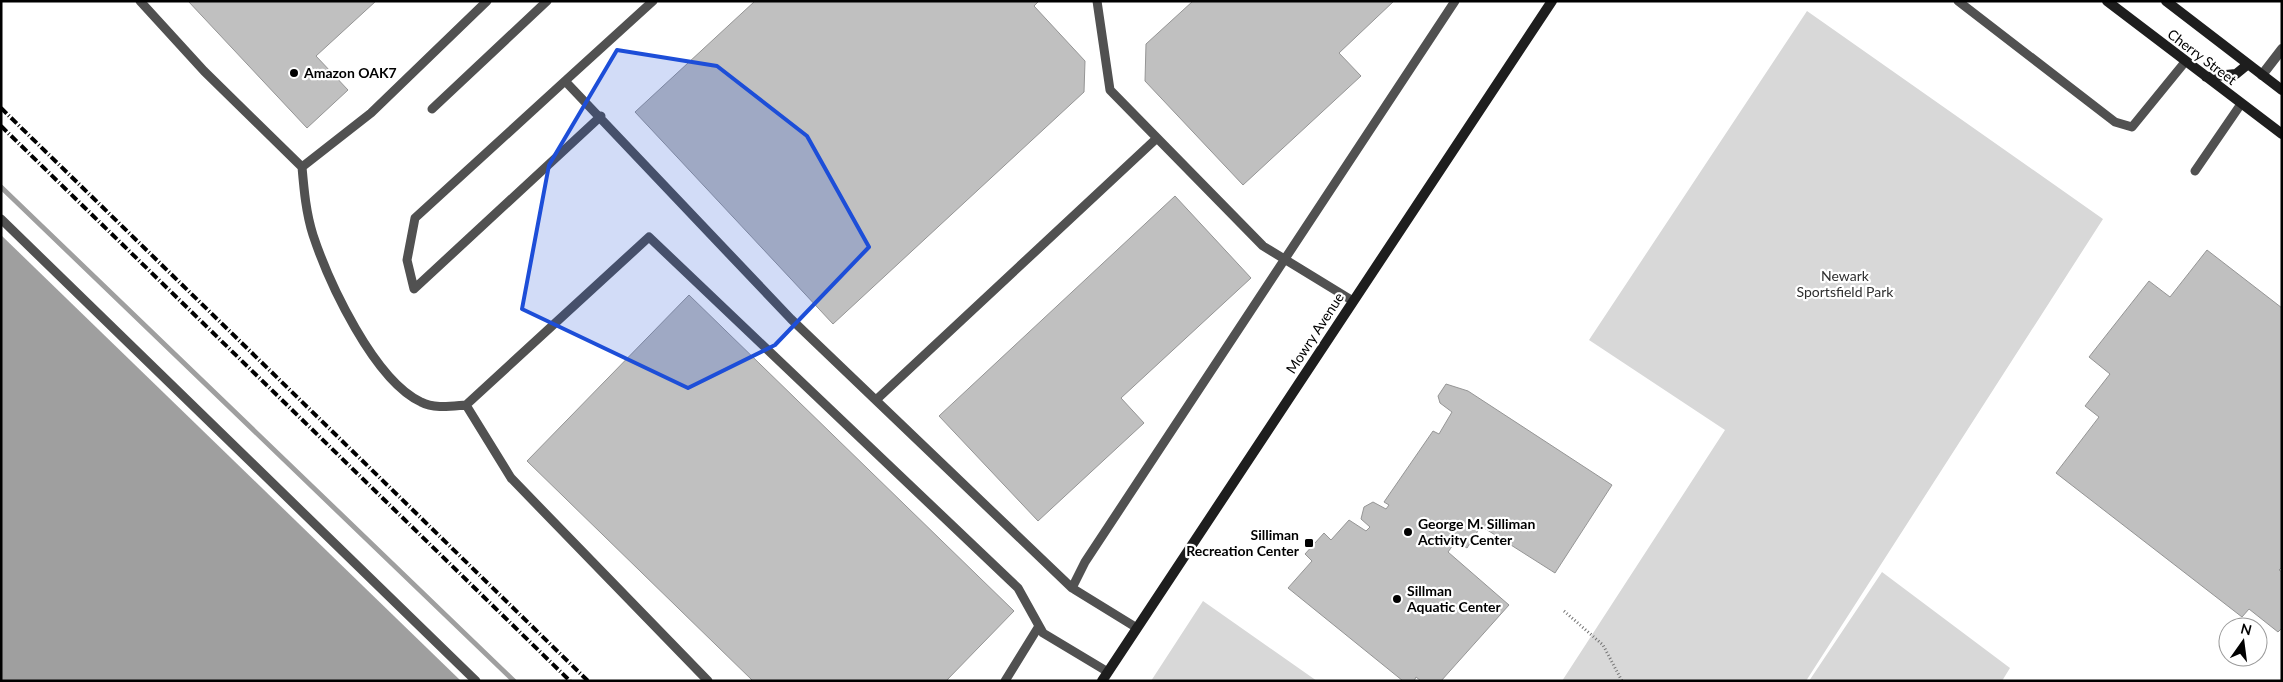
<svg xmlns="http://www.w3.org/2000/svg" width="2283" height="682" font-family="Lato,sans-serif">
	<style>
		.green { fill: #d8d8d8 }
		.water { fill: #9f9f9f }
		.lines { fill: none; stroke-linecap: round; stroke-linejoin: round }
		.stream { stroke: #9f9f9f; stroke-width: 5 }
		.building { fill: #c0c0c0; stroke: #959595 }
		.path { stroke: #737373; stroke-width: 3; stroke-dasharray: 1 2.5; stroke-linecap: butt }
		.service { stroke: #515151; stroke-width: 9 }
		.minor { stroke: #515151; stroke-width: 10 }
		.secondary { stroke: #1e1e1e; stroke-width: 10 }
		.rail { stroke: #000; stroke-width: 4; stroke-dasharray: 8 2.5 1 2.5; stroke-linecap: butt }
		.marked { fill: #1d4ed8; fill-opacity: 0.2; stroke: #1d4ed8; stroke-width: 4; stroke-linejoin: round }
		.poi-dot { fill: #000; stroke: #fff; stroke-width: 2 }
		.labels { text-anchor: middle; stroke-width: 4.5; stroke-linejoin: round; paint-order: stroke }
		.street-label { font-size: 14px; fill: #000; stroke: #fff }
		.poi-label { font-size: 14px; font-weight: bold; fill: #000; stroke: #fff; text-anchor: start }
		.park-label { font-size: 14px; fill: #2f2f2f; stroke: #fff }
	</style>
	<rect width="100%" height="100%" fill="#fff"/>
	<path class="green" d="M 1807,11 L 2103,219 L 1806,681 L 1562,681 L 1725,430 L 1589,340 Z
		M 1882,572 L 2010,668 L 2002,681 L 1809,681 Z
		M 1203,601 L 1317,681 L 1151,681 Z"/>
	<path class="water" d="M 1,235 L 461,681 L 1,681 Z"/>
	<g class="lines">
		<path class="stream" d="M 1,187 L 514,681"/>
	</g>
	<path class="building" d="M 188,1 L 376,1 L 316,56 L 348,90 L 307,128 Z
		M 755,1 L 1039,1 L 1034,6 L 1085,61 L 1084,92 L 833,324 L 635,112 Z
		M 1193,1 L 1394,1 L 1339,53 L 1361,76 L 1243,185 L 1145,81 L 1146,44 Z
		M 1175,196 L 1251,278 L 1121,398 L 1144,423 L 1038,521 L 939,416 Z
		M 2207,250 L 2282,308 L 2282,567 L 2279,570 L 2282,572 L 2282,628 L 2278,632 L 2249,609 L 2242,617 L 2056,473 L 2099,417 L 2085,406 L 2110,374 L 2089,357 L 2149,281 L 2170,297 Z
		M 689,295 L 1014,611 L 946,681 L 753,681 L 527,461 Z
		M 1446,384 L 1468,391 L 1612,485 L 1555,573 L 1481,526 L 1467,548 L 1456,541 L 1448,552 L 1509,605 L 1441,681 L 1421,681 L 1416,677 L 1414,681 L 1403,681 L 1288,588 L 1312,561 L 1305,554 L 1324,533 L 1331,540 L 1349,520 L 1366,531 L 1370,527 L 1361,519 L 1364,507 L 1373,502 L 1386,509 L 1389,505 L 1384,502 L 1433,431 L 1439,434 L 1452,412 L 1440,403 L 1438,396 Z"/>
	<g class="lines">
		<path class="path" d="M 1564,611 L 1603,645 L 1622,681"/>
		<path class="service" d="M 140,1 L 204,71 L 302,167 L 371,113 L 487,1
			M 653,1 L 565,81 L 791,319 L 1072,588 L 1085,562 L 1455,1
			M 1097,1 L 1110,90 L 1263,246 L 1353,301
			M 1958,1 L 2115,122 L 2132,127 L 2185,62
			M 565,81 L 415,218 L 407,260 L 414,289 L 601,116
			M 432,109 L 547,1
			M 302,167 C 304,190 306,213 313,235 C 329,283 374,380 421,402 C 434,409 452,406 466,405
			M 2195,171 L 2241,104
			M 1,219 L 476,681
			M 876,400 L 1157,138
			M 1072,588 L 1137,628
			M 708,681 L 511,478 L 466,405 L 649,237 L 1018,588 L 1043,633 L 1108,672
			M 1005,681 L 1039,626"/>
		<path class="minor" d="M 2262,75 L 2282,49"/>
		<path class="secondary" d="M 2107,1 L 2282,134
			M 2166,1 L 2282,90
			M 2206,77 L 2236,74 L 2247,65
			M 1102,681 L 1552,1"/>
		<path class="rail" d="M 1,108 L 588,681
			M 1,126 L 570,681"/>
	</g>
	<path class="marked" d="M 617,50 L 717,66 L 807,136 L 869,247 L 775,345 L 688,388 L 522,309 L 549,165 Z"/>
	<g class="poi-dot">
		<circle cx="294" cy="73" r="5"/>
		<circle cx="1408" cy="532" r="5"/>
		<rect x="1304" y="538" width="10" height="10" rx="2.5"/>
		<circle cx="1397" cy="599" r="5"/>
	</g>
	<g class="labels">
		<g class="street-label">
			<text transform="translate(2202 57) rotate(37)" y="5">Cherry Street</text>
			<text transform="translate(1315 333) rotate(-57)" y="5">Mowry Avenue</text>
		</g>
		<g class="poi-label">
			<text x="304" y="78">Amazon OAK7</text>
			<text x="1418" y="529">George M. Silliman<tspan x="1418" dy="16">Activity Center</tspan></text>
			<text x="1299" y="540" text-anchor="end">Silliman<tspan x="1299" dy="16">Recreation Center</tspan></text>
			<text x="1407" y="596">Sillman<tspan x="1407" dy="16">Aquatic Center</tspan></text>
		</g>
		<g class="park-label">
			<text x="1845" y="281">Newark<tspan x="1845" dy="16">Sportsfield Park</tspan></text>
		</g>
	</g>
	<rect width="2283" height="682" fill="none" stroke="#000000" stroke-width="5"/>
	<g transform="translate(2243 642) rotate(14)"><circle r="24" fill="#ffffff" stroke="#999999"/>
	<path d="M0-4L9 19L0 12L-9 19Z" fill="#000000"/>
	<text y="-8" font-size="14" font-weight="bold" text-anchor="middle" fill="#000000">N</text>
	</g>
</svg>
